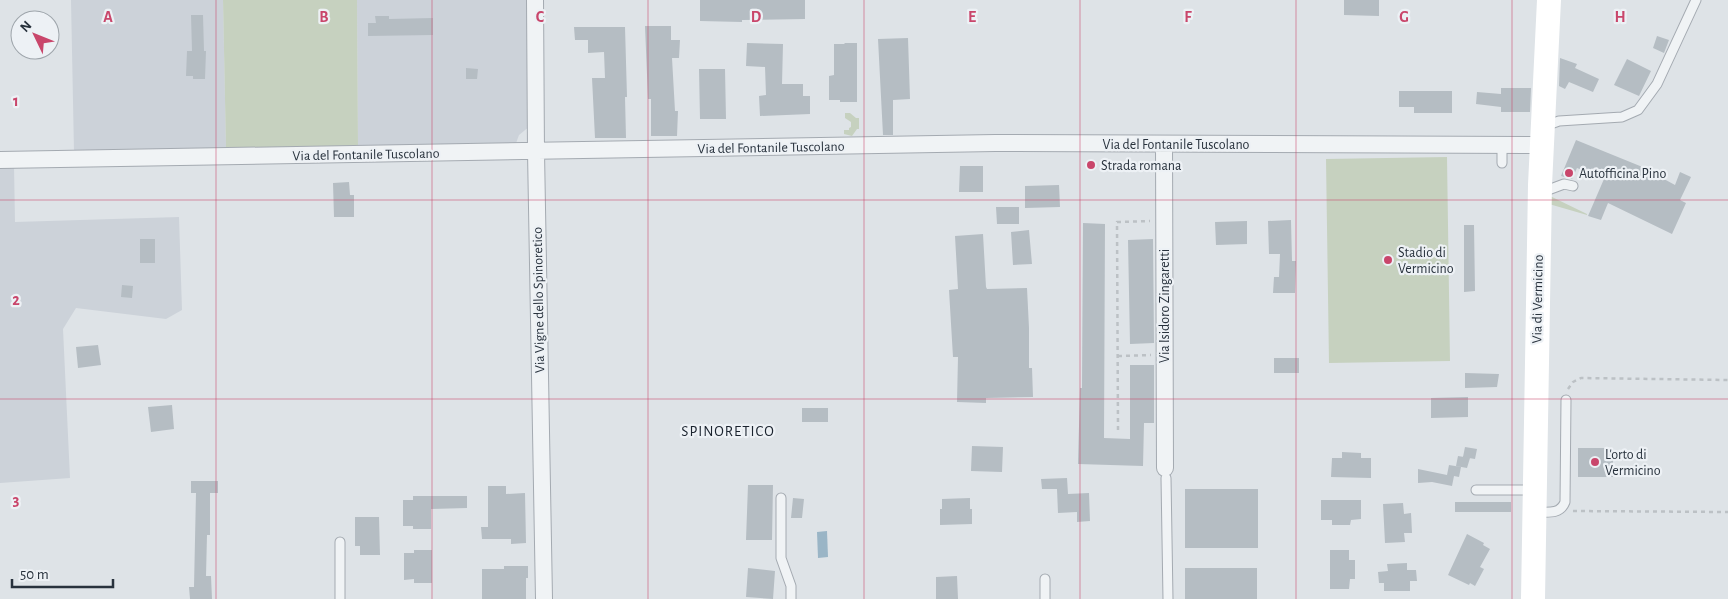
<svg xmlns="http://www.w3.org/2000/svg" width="1728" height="599" font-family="'Alegreya Sans',sans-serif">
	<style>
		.built { fill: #ccd2d9 }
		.green { fill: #c6d1bf }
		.water { fill: #9ab5c6 }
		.building { fill: #b5bdc3 }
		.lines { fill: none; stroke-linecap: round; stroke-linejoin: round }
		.service-casing { stroke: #a4aab1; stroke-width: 11 }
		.minor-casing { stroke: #a4aab1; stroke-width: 18 }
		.path { stroke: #bcc1c5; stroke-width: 2.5; stroke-dasharray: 4 4; stroke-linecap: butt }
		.service { stroke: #f0f3f5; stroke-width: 9 }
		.minor { stroke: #f0f3f5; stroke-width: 16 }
		.secondary { stroke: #fff; stroke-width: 24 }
		.grid { fill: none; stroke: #c9466b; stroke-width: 1; stroke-opacity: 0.55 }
		.poi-dot { fill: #c9466b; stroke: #edf1f5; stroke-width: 2 }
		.labels { text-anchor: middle; stroke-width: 4.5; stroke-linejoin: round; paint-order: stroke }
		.street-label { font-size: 14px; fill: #28323d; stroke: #edf1f5 }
		.poi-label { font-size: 14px; fill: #28323d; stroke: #edf1f5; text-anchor: start }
		.neighbourhood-label { font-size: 15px; letter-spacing: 1px; fill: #1a232e; stroke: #edf1f5 }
		.grid-label { font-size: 16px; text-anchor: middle; font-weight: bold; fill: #c9466b; stroke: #edf1f5; stroke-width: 4.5; stroke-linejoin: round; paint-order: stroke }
	</style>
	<rect width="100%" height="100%" fill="#dee3e7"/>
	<path class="built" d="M 71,0 L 223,0 L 226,149 L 74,152 Z
		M 357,0 L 528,0 L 530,126 L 519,135 L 515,146 L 358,146 Z
		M 0,160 L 14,166 L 15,222 L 179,217 L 182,310 L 166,319 L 76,308 L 63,329 L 70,478 L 0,483 Z"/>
	<path class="green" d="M 223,0 L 357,0 L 358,146 L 226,149 Z
		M 845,113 L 850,113 L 856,118 L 859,118 L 859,129 L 857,129 L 852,136 L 844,134 L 844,130 L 849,130 L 849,128 L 851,127 L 851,122 L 845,118 Z
		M 1447,157 L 1450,361 L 1329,363 L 1326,159 Z
		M 1550,196 L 1587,214 L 1587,215 L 1549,204 Z"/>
	<path class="water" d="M 827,531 L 828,557 L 818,558 L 817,532 Z"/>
	<path class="building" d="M 700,0 L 805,0 L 805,19 L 742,20 L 742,22 L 700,21 Z
		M 1344,0 L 1379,0 L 1379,16 L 1344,15 Z
		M 191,15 L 203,15 L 204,51 L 206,51 L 205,79 L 193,79 L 193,76 L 186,76 L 187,51 L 192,51 Z
		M 375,16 L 389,16 L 389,19 L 433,18 L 433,35 L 368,36 L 368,23 L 376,23 Z
		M 645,26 L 671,26 L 671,40 L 680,40 L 679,58 L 672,58 L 675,111 L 678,111 L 677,136 L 651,136 L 651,99 L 648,99 Z
		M 574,27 L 625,27 L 627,97 L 625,97 L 626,138 L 595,138 L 592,78 L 605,78 L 604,52 L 588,53 L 588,40 L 575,40 Z
		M 1657,36 L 1669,40 L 1664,53 L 1653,48 Z
		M 908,38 L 910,99 L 893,100 L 893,135 L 883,135 L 878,39 Z
		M 747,43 L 783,44 L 782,84 L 803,84 L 803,96 L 810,96 L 810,114 L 760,116 L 759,96 L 766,95 L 765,67 L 746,66 Z
		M 845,43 L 857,43 L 857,102 L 840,102 L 840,100 L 829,100 L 829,76 L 834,75 L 834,44 L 844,44 Z
		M 1560,58 L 1577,64 L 1575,68 L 1599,79 L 1593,92 L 1569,82 L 1565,89 L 1559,86 Z
		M 1627,59 L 1651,71 L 1639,96 L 1614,85 Z
		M 466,68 L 478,69 L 477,79 L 466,79 Z
		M 699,69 L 725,69 L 726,119 L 700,119 Z
		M 1501,88 L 1531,88 L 1530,112 L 1501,112 L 1501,107 L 1476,104 L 1477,92 L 1501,94 Z
		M 1399,91 L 1452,91 L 1452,113 L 1414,113 L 1414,107 L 1399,107 Z
		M 1576,140 L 1640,166 L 1675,185 L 1680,172 L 1691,177 L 1680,200 L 1686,203 L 1672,234 L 1608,203 L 1601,220 L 1588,216 L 1604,179 L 1577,168 L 1572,179 L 1561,176 Z
		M 960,166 L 983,166 L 983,192 L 959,192 Z
		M 349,182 L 350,195 L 354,195 L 354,217 L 334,217 L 333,183 Z
		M 1059,185 L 1060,207 L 1025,208 L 1025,186 Z
		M 996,207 L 1019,207 L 1019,224 L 997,224 Z
		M 1291,220 L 1292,261 L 1296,261 L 1295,293 L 1273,293 L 1274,277 L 1279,277 L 1280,254 L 1269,254 L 1268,221 Z
		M 1247,221 L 1247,244 L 1216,245 L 1215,222 Z
		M 1083,223 L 1105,224 L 1104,438 L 1130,439 L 1130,365 L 1154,365 L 1154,423 L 1144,423 L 1143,466 L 1078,464 L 1080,388 L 1082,388 Z
		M 1464,225 L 1474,225 L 1475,291 L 1464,292 Z
		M 1029,230 L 1032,264 L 1013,265 L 1011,232 Z
		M 983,234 L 986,287 L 987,289 L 1027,288 L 1029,328 L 1029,368 L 1032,368 L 1033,397 L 986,398 L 986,403 L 957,402 L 958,357 L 953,357 L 949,290 L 958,289 L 955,236 Z
		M 140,239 L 155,239 L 155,263 L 140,263 Z
		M 1153,239 L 1154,343 L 1130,344 L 1128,240 Z
		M 122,285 L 133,286 L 132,298 L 121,297 Z
		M 98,345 L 101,365 L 78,368 L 76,347 Z
		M 1274,358 L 1299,358 L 1299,373 L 1274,373 Z
		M 1465,373 L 1499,374 L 1497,387 L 1465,388 Z
		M 1468,397 L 1468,417 L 1431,418 L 1431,398 Z
		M 172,405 L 174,429 L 151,432 L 148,407 Z
		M 802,408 L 828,408 L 828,422 L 802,422 Z
		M 972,446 L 1003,447 L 1002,472 L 971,471 Z
		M 1465,447 L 1477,449 L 1475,459 L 1463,457 Z
		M 1578,448 L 1613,448 L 1613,477 L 1578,477 Z
		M 1342,452 L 1361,453 L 1361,458 L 1371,458 L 1371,478 L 1331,477 L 1332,458 L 1342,458 Z
		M 1458,456 L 1470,458 L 1467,468 L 1456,466 Z
		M 1449,465 L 1461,467 L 1459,477 L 1454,476 L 1452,486 L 1432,482 L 1418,483 L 1418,469 L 1447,475 Z
		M 1067,478 L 1068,494 L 1089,493 L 1090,521 L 1077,522 L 1077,512 L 1058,513 L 1057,489 L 1042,489 L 1041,479 Z
		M 191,481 L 218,481 L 218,493 L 210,493 L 210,535 L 207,535 L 206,576 L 211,576 L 212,599 L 190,599 L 189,587 L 194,587 L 196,493 L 191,493 Z
		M 748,485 L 773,485 L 772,540 L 746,540 Z
		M 488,486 L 506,486 L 506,494 L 525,493 L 526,543 L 511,544 L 511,539 L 482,539 L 481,527 L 488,527 Z
		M 1185,489 L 1258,489 L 1258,548 L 1185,548 Z
		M 413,496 L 467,496 L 467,508 L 431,509 L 431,529 L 413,529 L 413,526 L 403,526 L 403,500 L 413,500 Z
		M 793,498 L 804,499 L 802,518 L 791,518 Z
		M 970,498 L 970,509 L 972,509 L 972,524 L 940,525 L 940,509 L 942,509 L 942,499 Z
		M 1321,500 L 1361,500 L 1361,519 L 1351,520 L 1350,525 L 1332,525 L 1332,520 L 1321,520 Z
		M 1455,502 L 1511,502 L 1511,512 L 1455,512 Z
		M 1403,503 L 1404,514 L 1411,513 L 1412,533 L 1404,533 L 1405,542 L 1385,543 L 1383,504 Z
		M 355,517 L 379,517 L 380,555 L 360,555 L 360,546 L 355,546 Z
		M 1467,534 L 1484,543 L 1483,545 L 1490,549 L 1480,567 L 1484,569 L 1475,586 L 1470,583 L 1469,585 L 1448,575 Z
		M 414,550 L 432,550 L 432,583 L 414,583 L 414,579 L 404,580 L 404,553 L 414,553 Z
		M 1330,550 L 1349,550 L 1349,560 L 1355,560 L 1355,579 L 1350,579 L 1349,589 L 1330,589 Z
		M 1407,563 L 1407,570 L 1416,570 L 1417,581 L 1410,581 L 1410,591 L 1384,591 L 1384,583 L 1379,583 L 1378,572 L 1388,571 L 1387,564 Z
		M 504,566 L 528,566 L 528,578 L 526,578 L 526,599 L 482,599 L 482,569 L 504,569 Z
		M 748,568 L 775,571 L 773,599 L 746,597 Z
		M 1185,568 L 1257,568 L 1257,599 L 1185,599 Z
		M 957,576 L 958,599 L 936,599 L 936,577 Z"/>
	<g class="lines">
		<g class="service-casing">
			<path id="service" d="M 1545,126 L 1559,121 L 1622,117 L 1638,110 L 1657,84 L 1696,0
				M 1502,163 L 1502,144
				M 1548,190 L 1564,184 L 1573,186
				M 1166,478 L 1168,599
				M 1476,490 L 1535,490
				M 781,498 L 781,558 L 791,586 L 791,599
				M 1535,512 C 1547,512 1560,515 1565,502 L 1566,400
				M 340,542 L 340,599
				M 1045,599 L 1045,579"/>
		</g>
		<g class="minor-casing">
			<path id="minor" d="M 535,0 L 536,152 L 544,599
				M 1164,144 L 1165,468
				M 0,160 L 995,143 L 1541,145"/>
		</g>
		<path class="path" d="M 1118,356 L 1151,355
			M 1568,389 L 1573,382 L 1581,378 L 1728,380
			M 1118,430 L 1117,222 L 1150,221
			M 1573,511 L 1728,512"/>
		<use href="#service" class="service"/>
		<use href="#minor" class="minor"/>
		<path class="secondary" d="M 1533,599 L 1540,185 L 1549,0"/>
	</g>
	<path class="grid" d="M 216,0 L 216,599M 432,0 L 432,599M 648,0 L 648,599M 864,0 L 864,599M 1080,0 L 1080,599M 1296,0 L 1296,599M 1512,0 L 1512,599M 0,200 L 1728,200M 0,399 L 1728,399"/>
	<g class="poi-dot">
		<circle cx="1091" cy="165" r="5"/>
		<circle cx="1569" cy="173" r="5"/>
		<circle cx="1388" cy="260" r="5"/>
		<circle cx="1595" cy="462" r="5"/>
	</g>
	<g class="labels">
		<g class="street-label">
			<text x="1176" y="149">Via del Fontanile Tuscolano</text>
			<text transform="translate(771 147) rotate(-1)" y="5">Via del Fontanile Tuscolano</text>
			<text transform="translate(366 154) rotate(-1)" y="5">Via del Fontanile Tuscolano</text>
			<text transform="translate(1537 299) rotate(-89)" y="5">Via di Vermicino</text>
			<text transform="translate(538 300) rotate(-91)" y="5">Via Vigne dello Spinoretico</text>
			<text transform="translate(1164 306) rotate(-90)" y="5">Via Isidoro Zingaretti</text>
		</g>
		<g class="poi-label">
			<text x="1101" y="170">Strada romana</text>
			<text x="1579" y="178">Autofficina Pino</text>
			<text x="1398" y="257">Stadio di<tspan x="1398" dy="16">Vermicino</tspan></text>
			<text x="1605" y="459">L'orto di<tspan x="1605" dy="16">Vermicino</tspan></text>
		</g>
		<g class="neighbourhood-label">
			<text x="728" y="436">SPINORETICO</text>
		</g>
	</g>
	<g class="grid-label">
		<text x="108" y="22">A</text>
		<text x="324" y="22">B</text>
		<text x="540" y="22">C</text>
		<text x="756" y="22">D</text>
		<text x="972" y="22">E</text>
		<text x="1188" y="22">F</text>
		<text x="1404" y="22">G</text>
		<text x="1620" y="22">H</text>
		<text x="16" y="106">1</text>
		<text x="16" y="305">2</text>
		<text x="16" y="505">3</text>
	</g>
	<g transform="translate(35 35) rotate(313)"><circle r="24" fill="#edf1f5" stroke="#9ea5ab"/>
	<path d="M0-4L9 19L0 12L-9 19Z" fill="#c9466b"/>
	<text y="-8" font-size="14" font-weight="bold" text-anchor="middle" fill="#28323d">N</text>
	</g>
	<path d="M12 579v8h101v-8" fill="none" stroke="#28323d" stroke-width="2.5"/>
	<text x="20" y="579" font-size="15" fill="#28323d" stroke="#edf1f5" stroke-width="4" paint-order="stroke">50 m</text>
</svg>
